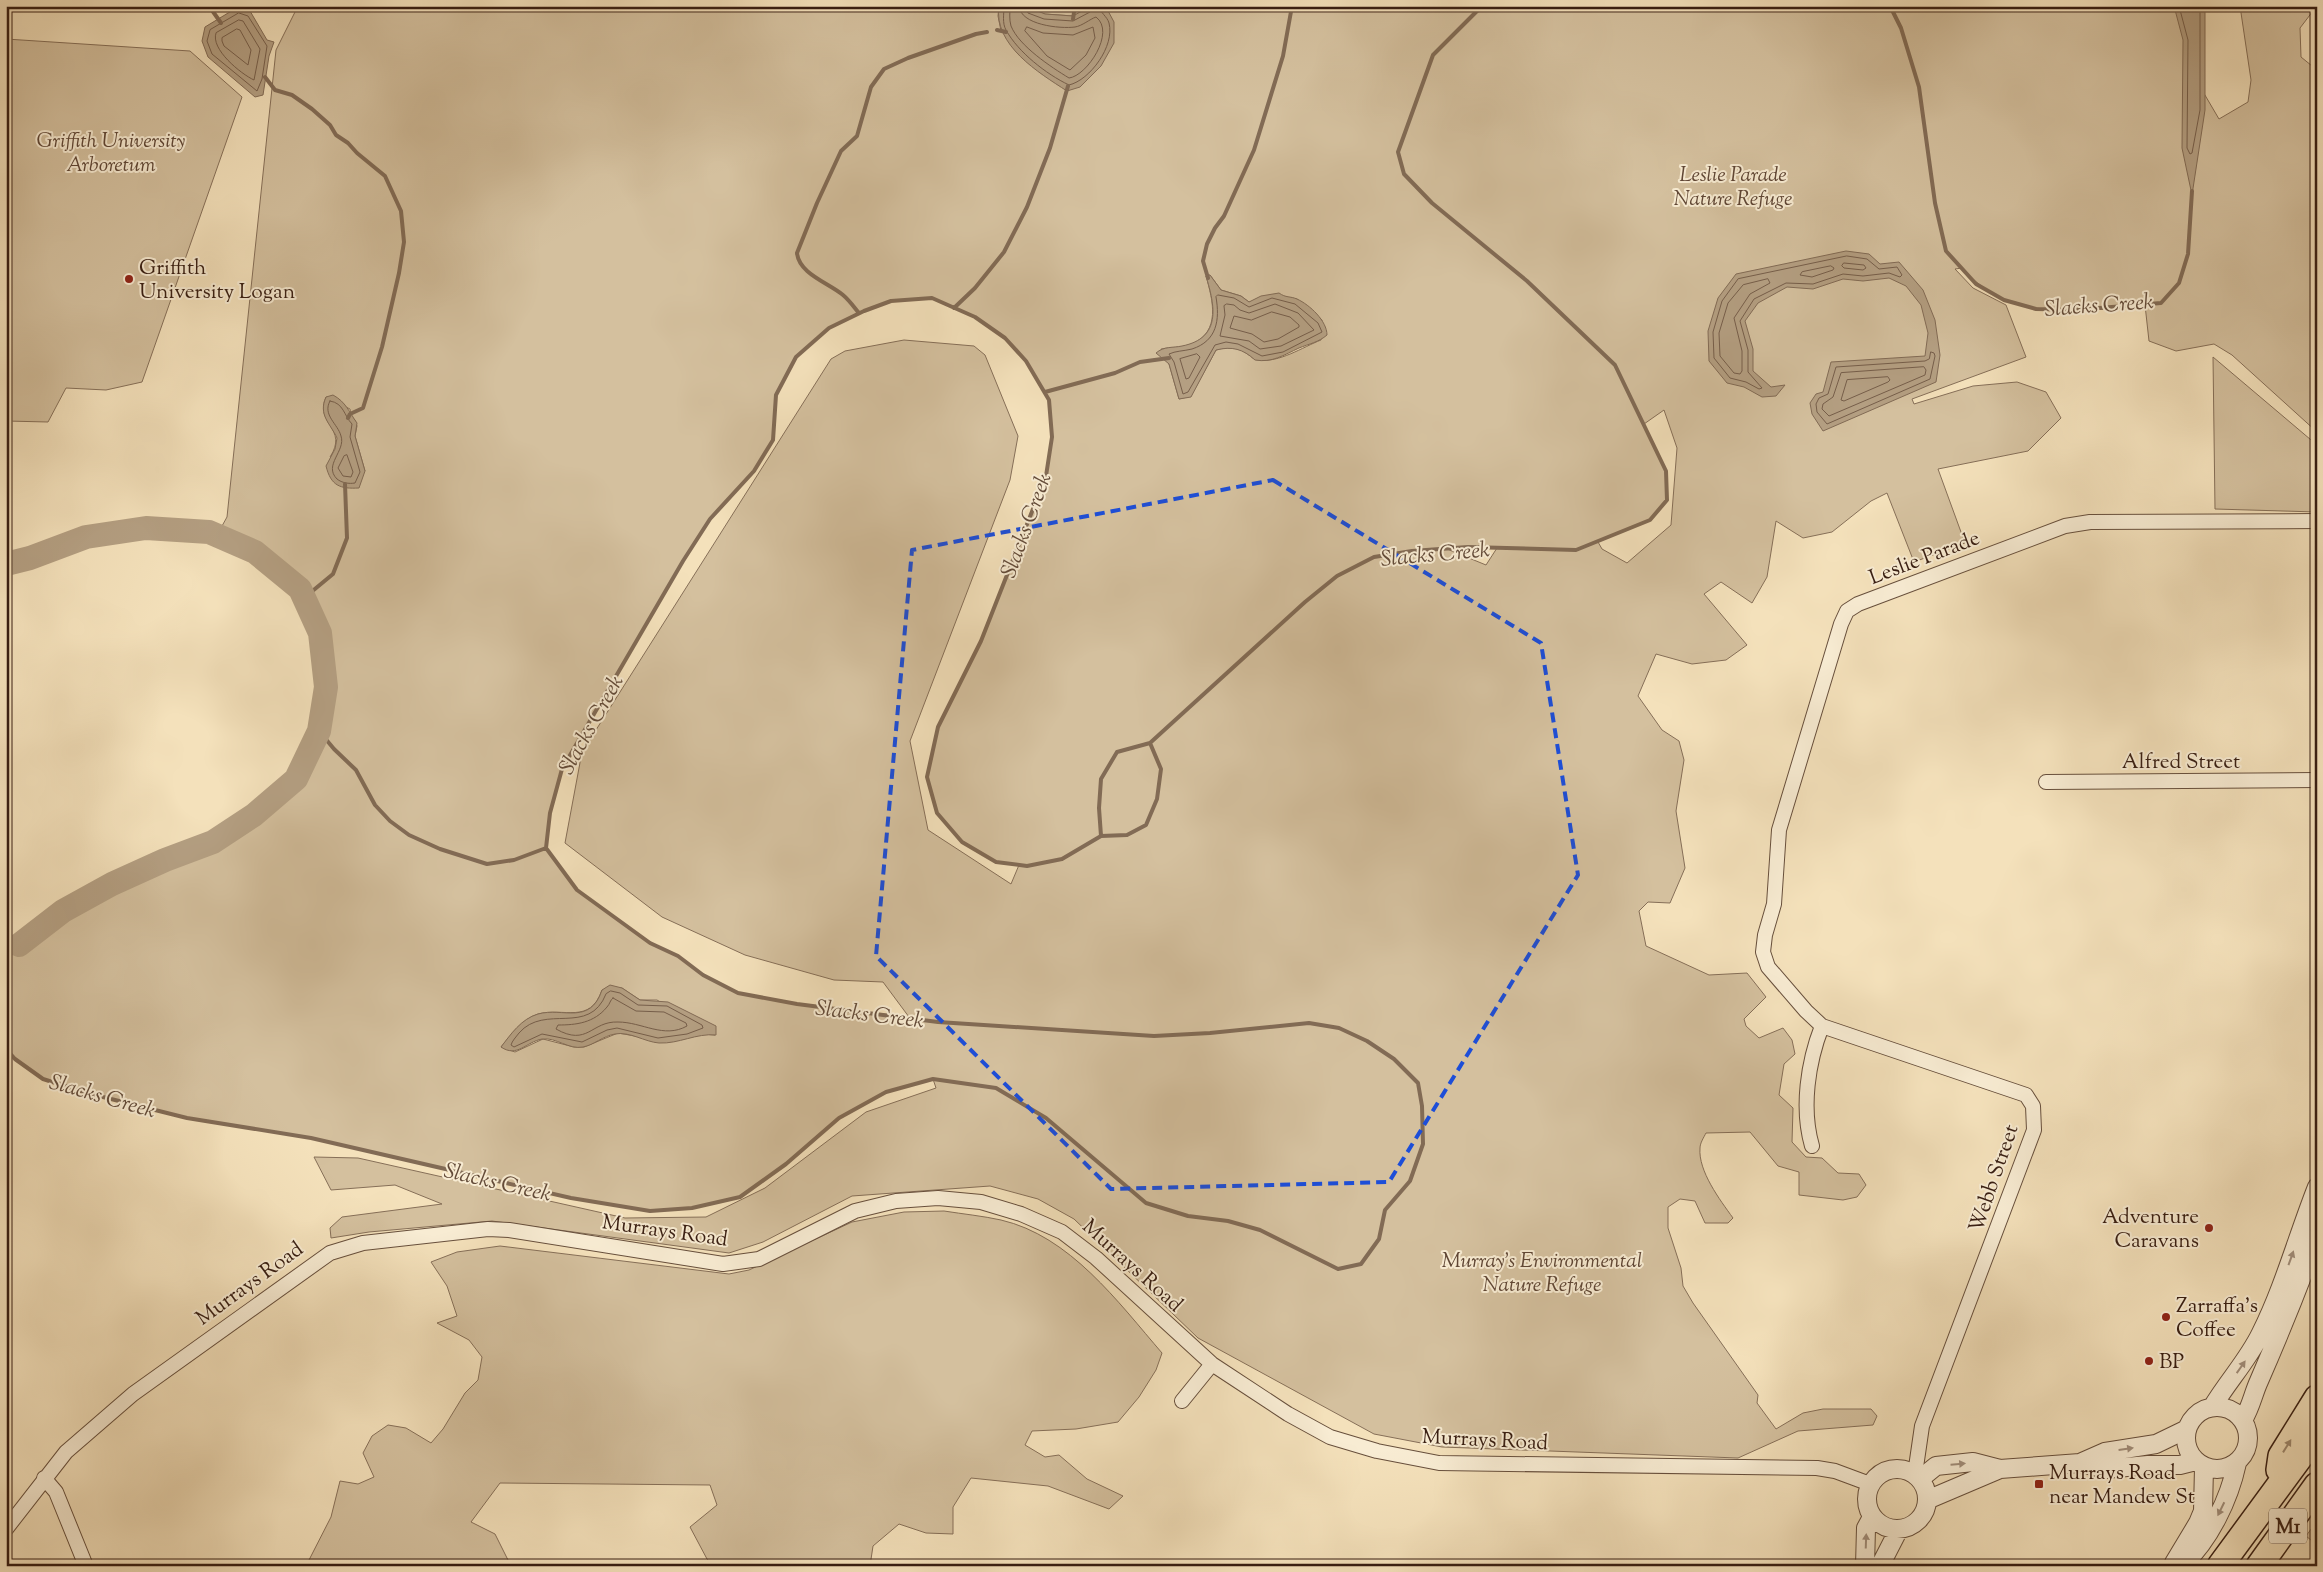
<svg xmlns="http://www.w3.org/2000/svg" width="2323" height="1572" font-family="'Sorts Mill Goudy',serif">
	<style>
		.green { fill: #d4c09e; stroke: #866f58; fill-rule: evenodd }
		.water { fill: #b49f82; stroke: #826b55 }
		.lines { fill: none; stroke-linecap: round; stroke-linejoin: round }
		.shore { stroke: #765e4a; stroke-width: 1 }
		.stream { stroke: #826b55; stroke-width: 4 }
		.river { stroke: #b49f82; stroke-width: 24 }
		.minor-casing { stroke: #674f3c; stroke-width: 16 }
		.tertiary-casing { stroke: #674f3c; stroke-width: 20 }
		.motorway-casing { stroke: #381e12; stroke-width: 28 }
		.minor { stroke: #f8ecd3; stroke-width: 14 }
		.tertiary { stroke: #f8ecd3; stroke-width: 18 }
		.motorway { stroke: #f4e1bb; stroke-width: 25 }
		.oneway { fill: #a28f7c }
		.oneway2 { fill: #9f896f }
		.marked { fill: none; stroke: #1d4ed8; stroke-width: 4; stroke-dasharray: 10 6; stroke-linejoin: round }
		.poi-dot { fill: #8f2418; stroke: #f8ecd3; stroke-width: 2 }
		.labels { text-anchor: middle; stroke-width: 4; stroke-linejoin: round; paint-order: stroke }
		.shield { fill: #f8ecd3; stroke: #725c4c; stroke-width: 1 }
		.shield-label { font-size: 20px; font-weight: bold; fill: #381e12 }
		.park-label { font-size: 21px; font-style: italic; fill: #5f4635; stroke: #f8ecd3 }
		.poi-label { font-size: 21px; fill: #381e12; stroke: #f8ecd3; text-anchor: start }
		.street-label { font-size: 21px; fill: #381e12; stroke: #f8ecd3 }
		.water-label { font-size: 22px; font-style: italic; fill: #634b39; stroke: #f8ecd3 }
	</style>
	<rect width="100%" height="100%" fill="#f4e1bb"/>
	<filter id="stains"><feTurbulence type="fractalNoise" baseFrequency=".004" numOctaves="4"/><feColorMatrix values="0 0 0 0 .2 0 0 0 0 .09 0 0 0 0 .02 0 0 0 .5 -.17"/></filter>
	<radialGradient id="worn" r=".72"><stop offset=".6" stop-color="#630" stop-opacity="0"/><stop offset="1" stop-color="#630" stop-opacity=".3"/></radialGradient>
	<path class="green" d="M 298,6 L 999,6 L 998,16 L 1001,31 L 1107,9 L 1092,6 L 2191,6 L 2192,73 L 2219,119 L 2248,102 L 2251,80 L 2240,6 L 2317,6 L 2317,10 L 2313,11 L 2300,28 L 2301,57 L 2317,70 L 2317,432 L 2232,355 L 2214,344 L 2176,351 L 2149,341 L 2145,305 C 2080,312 2009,322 1962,268 L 1955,269 L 1973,288 L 2006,305 L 2026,357 L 1912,399 L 1914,404 L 1973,386 L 2017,382 L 2046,392 L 2061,418 L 2028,451 L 1938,469 L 1965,543 L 1914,562 L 1887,493 L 1871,501 L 1832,532 L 1803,538 L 1776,521 L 1767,577 L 1752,603 L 1721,582 L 1704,594 L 1747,645 L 1726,660 L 1692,664 L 1656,654 L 1638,696 L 1662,730 L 1679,741 L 1684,760 L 1676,811 L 1685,868 L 1670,903 L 1648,902 L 1639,911 L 1646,946 L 1709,975 L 1747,973 L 1766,997 L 1744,1019 L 1746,1026 L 1759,1038 L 1783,1028 L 1792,1040 L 1795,1054 L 1784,1064 L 1779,1095 L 1793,1108 L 1792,1142 L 1806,1157 L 1822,1158 L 1838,1173 L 1859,1174 L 1866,1185 L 1857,1197 L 1843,1200 L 1799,1195 L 1799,1172 L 1778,1166 L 1750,1132 L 1706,1133 C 1704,1137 1700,1143 1700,1148 C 1698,1171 1720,1200 1733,1218 L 1728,1223 L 1705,1223 L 1695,1201 L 1680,1199 L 1668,1207 L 1668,1228 L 1681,1268 L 1683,1286 L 1693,1303 L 1758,1395 L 1757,1403 L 1776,1429 L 1803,1413 L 1823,1409 L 1871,1409 L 1877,1416 L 1873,1425 L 1798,1431 L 1738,1458 L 1442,1447 L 1374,1434 L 1198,1338 L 1074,1219 L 1038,1199 L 990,1186 L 852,1196 L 763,1242 L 729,1253 L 492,1221 L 369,1232 L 331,1238 L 330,1228 L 342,1217 L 442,1204 L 395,1185 L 331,1190 L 314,1157 L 358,1158 L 625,1218 L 706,1217 L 765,1188 L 866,1112 L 936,1088 L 933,1079 L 886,1092 L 839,1118 L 786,1164 L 740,1197 L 692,1208 L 650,1211 L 571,1198 L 311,1138 L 187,1118 L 87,1093 L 43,1079 L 15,1059 L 6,1049 L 7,957 L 19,945 L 63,911 L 112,884 L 165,860 L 213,842 L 254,815 L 296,779 L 319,731 L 326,687 L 320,633 L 300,590 L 255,552 L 217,535 L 227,517 L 276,50 ZM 1210,275 L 1221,290 L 1241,296 L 1249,302 L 1285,297 L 1297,299 L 1322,320 L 1321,340 C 1303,347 1279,363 1259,360 C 1253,360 1251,356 1246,353 C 1238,347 1226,347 1216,350 L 1191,396 L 1179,399 L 1169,364 L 1164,358 L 1161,349 C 1171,347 1182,348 1192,344 C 1221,331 1213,301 1206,276 ZM 932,298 L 975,317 L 1005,338 L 1026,361 L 1049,400 L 1052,437 L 1046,476 L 981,641 L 938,727 L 927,777 L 937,813 L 962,842 L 996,862 L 1019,865 L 1011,884 L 928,830 L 910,741 L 1010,480 L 1018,436 L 985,355 L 974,346 L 904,340 L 845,351 L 831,359 L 582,752 L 565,843 L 662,917 L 745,955 L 834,980 L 883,982 L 909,1017 L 797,1004 L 738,993 L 703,975 L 678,956 L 650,943 L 577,890 L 546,848 L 550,813 L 562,769 L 683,561 L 710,519 L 754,471 L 773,440 L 776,395 L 796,357 L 829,328 L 864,311 L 892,301 ZM 326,397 L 350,409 L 351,416 L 355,420 L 357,426 L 355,436 L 365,471 L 330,457 C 349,428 314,424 326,397 ZM 1664,410 L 1677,448 L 1671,525 L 1627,563 L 1602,549 L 1598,542 L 1650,520 L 1667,500 L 1666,471 L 1644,424 ZM 1468,547 L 1497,547 L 1497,548 L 1486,565 L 1447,549 ZM 622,988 L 640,1000 L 657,1000 L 715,1035 L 704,1034 L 669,1042 L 618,1033 L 584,1047 L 574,1047 L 543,1039 L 515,1052 L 501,1047 C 512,1034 522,1019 538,1014 C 564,1007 590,1025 602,990 Z
		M 1025,6 L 1091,6 L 1073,16 L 1045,14 Z
		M 6,39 L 190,51 L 242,97 L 142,382 L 106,390 L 66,388 L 48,422 L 6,421 Z
		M 2213,357 L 2317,445 L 2317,512 L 2215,509 Z
		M 944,1211 C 963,1214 983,1216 1001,1220 C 1070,1236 1118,1302 1162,1353 L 1156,1370 L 1139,1397 L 1118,1422 L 1076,1429 L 1032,1431 L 1025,1445 L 1045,1457 L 1059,1455 L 1087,1479 L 1123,1496 L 1109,1509 L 1048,1486 L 971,1478 L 953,1507 L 953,1534 L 926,1533 L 899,1524 L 873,1546 L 870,1566 L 714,1566 L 707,1559 L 690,1527 L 717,1505 L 710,1485 L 500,1483 L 471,1522 L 495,1534 L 511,1566 L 309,1566 L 309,1560 L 331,1517 L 340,1481 L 358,1484 L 374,1477 L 363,1453 L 372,1436 L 388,1425 L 406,1428 L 431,1443 L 443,1429 L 465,1393 L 478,1380 L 482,1357 L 469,1340 L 437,1323 L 457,1316 L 447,1286 L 431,1262 L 457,1252 L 500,1246 L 729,1274 L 749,1270 L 852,1222 L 904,1212 Z
		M 2317,1521 L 2317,1545 L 2306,1536 Z"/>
	<path class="water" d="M 999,6 L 1025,6 L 1045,14 L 1073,16 L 1091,6 L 1107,9 L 1114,22 L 1114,43 L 1101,66 L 1080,87 L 1067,91 C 1039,73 993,45 999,6 Z
		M 2174,6 L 2205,6 L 2205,110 L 2192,195 L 2182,148 L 2183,40 Z
		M 238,7 L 250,11 L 267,40 L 274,42 L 269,56 L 263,95 L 255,97 L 208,57 L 202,41 L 205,27 Z
		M 1846,251 L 1869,254 L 1880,264 L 1899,262 L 1923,290 L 1935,320 L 1940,355 L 1936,382 L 1823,431 L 1812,414 L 1810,403 L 1816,394 L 1823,392 L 1831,362 L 1925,356 L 1928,333 L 1921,305 L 1906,286 L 1889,278 L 1863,281 L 1843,279 L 1813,289 L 1787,287 L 1758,303 L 1745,321 L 1753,349 L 1753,371 L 1771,387 L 1785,385 L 1776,396 L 1762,397 L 1744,387 L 1727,383 L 1709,361 L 1708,331 L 1718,298 L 1736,274 Z
		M 1210,275 L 1221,290 L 1241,296 L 1249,302 L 1261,296 L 1279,293 C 1286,298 1290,296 1297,299 C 1310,305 1327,321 1327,335 C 1319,342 1309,344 1299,348 C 1284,355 1272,363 1255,360 C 1243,349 1232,346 1216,350 L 1191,397 L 1179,399 L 1169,364 L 1156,353 C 1164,346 1173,348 1182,346 C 1222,338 1215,306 1206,276 Z
		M 333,395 C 346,402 349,412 357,423 L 355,436 L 365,471 L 359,488 C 340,489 331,486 326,466 L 335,449 L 337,438 C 330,423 318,415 326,397 Z
		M 610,985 L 622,988 L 640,1000 L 668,1002 L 716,1026 L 716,1035 C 696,1033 679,1044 659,1043 C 645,1042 629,1031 615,1034 C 603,1036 594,1045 583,1047 C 569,1050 556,1037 542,1039 C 526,1042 517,1058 501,1047 C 511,1034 521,1019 538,1014 C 563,1007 590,1026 602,990 Z"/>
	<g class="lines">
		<path class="shore" d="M 1004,6 C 1004,14 1002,23 1006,30 C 1018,52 1046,74 1069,85 C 1090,80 1115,46 1109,23 C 1107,16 1100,13 1099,6
			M 1010,6 C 1010,13 1009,19 1011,26 C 1019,46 1051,67 1069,78 C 1087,76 1116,32 1096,17 C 1090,19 1082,26 1075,27 C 1060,29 1020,25 1019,6
			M 1025,6 L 1028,13 L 1044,19 L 1073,21 L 1090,12 L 1092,6
			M 2179,6 L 2188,40 L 2187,148 L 2190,154 L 2192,153 L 2200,110 L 2200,6
			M 239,13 L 248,16 L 267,46 L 262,79 L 257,91 L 212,54 L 207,41 L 210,30 Z
			M 239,20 L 243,21 L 260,49 L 254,80 C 241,74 210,49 216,33 Z
			M 1027,27 L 1043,33 L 1073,35 L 1093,27 L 1095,38 L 1086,55 L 1070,70 L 1047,56 L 1025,31 Z
			M 237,29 L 240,30 L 251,50 L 248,65 L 224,46 L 222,41 L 222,38 Z
			M 1847,256 L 1867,259 L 1879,269 L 1897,267 L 1902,275 L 1900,277 L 1889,273 L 1863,276 L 1843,274 L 1813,284 L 1786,283 L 1754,299 L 1740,321 L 1748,350 L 1748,372 L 1762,388 L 1759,389 L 1746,382 L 1730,378 L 1714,358 L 1713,332 L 1722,301 L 1738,279 Z
			M 1844,263 L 1864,265 L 1866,268 L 1863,270 L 1844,268 L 1842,266 Z
			M 1831,266 L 1834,268 L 1833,270 L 1812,277 L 1800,275 L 1802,272 Z
			M 1768,279 L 1770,283 L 1750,294 L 1734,318 L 1742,351 L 1742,371 L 1740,374 L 1734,373 L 1720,356 L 1719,333 L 1728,303 L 1743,285 Z
			M 1218,295 L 1234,298 L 1249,307 L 1272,298 L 1295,304 L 1318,323 L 1322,332 L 1283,352 L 1262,356 L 1238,344 L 1226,342 L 1215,345 L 1188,392 L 1183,394 L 1174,362 L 1169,354 C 1175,351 1184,351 1192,349 C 1217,341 1220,320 1216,297 Z
			M 1227,304 L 1234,305 L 1240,310 L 1249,313 L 1275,304 L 1298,313 L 1314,330 L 1281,346 L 1260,349 L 1249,341 L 1220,336 L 1225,315 L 1224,306 Z
			M 1272,312 L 1290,317 L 1299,325 L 1299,327 L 1278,339 L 1264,342 L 1252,334 L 1230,328 L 1234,316 L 1251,320 Z
			M 1931,352 L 1934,353 L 1935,356 L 1930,379 L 1827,424 L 1817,412 L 1816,404 L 1819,398 L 1828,394 L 1836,367 L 1925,361 L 1929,359 Z
			M 1197,354 L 1200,357 L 1189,378 L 1186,379 L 1180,359 Z
			M 1924,367 L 1926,370 L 1925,375 L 1829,416 L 1822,409 L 1823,404 L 1833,397 L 1841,373 Z
			M 1888,377 L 1890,380 L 1888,382 L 1844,401 L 1841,400 L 1847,380 Z
			M 330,401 C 344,403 344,416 352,424 L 350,437 L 360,472 L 355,483 C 349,484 342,483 337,479 C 323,465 346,451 341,436 C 338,424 322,415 330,401 Z
			M 347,455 L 353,472 L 351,477 L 343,476 L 338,468 L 344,456 Z
			M 611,991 L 620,993 L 638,1005 L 667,1006 L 702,1025 L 703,1028 L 687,1034 L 658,1038 L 617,1028 L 607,1030 L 582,1042 L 542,1034 L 514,1047 L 511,1045 C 512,1041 516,1037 519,1033 C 545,1003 589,1037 606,994 Z
			M 613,998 L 636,1011 L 664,1012 L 686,1023 L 687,1026 C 664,1039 642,1022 618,1022 C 591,1021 588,1047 556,1029 L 558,1025 C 576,1025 594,1023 607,1007 C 610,1004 610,1000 613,998 Z"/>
		<path class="stream" d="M 209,6 L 221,23
			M 1890,6 L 1901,28 L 1919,87 L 1935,203 L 1946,251 L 1976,284 L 2004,300 L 2036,309 L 2075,310 L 2161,303 L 2179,283 L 2188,254 L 2192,191
			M 1073,19 L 1075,6
			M 997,30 L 1006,32
			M 265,77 L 275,90 L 292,95 L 312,109 L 330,125 L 336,135 L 348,143 L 357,153 L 385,176 L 401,211 L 404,242 L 399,273 L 382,347 L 363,408 L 350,414 L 348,418
			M 1208,278 L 1203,261 L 1207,244 L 1215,228 L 1224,216 L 1254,150 L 1283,56 L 1292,6
			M 954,308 L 975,288 L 1004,252 L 1027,207 L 1050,148 L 1068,86
			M 859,313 C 854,307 849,300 843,295 C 829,283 799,274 797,253 L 817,203 L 841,151 L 857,136 L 871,87 L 884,69 L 908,58 L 976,34 L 987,32
			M 1045,392 L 1115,373 L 1140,362 L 1169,358
			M 304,598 L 333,574 L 347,538 L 345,484
			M 319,731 L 334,749 L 356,770 L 375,805 L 390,821 L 409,835 L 440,849 L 487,864 L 514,860 L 546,848
			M 1101,836 L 1127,835 L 1146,825 L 1157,799 L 1161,769 L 1150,743
			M 6,959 L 19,945
			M 6,1049 L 15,1059 L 43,1079 L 87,1093 L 187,1118 L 311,1138 L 571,1198 L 650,1211 L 692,1208 L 740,1197 L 786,1164 L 839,1118 L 886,1092 L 933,1079 L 996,1088 L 1046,1118 L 1146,1203 L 1188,1216 L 1228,1221 L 1260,1230 L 1338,1269 L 1361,1264 L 1379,1239 L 1385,1210 L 1410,1181 L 1423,1144 L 1422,1106 L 1418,1083 L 1394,1059 L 1367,1041 L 1339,1028 L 1309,1023 L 1210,1033 L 1154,1036 L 938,1022 L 797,1004 L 738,993 L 703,975 L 678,956 L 650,943 L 577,890 L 546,848 L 550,813 L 562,769 L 683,561 L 710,519 L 754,471 L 773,440 L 776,395 L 796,357 L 829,328 L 864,311 L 891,301 L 932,298 L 975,317 L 1005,338 L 1026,361 L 1049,400 L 1052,437 L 1046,476 L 981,641 L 938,727 L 927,777 L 937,813 L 962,842 L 996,862 L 1027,866 L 1062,859 L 1101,836 L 1099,808 L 1101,779 L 1117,752 L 1150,743 L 1305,602 L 1337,576 L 1374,557 L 1412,551 L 1468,547 L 1576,550 L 1650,520 L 1667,500 L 1666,471 L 1615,365 L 1527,281 L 1432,203 L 1404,174 L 1398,152 L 1433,55 L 1482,6"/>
		<path class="river" d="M 6,564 L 30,558 L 86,537 L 146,528 L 209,532 L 255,552 L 300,589 L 320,633 L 326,687 L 319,731 L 296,779 L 254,815 L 213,842 L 165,860 L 112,884 L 63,911 L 19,945"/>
		<g class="minor-casing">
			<path id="minor" d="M 2046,782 L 2317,780
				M 1812,1146 C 1801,1108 1808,1062 1822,1026
				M 1182,1401 L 1212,1364
				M 1915,1474 L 1922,1426 L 2034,1130 L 2033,1106 L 2026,1095 L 1822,1026 L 1806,1011 L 1768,967 L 1763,952 L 1765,935 L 1774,904 L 1779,830 L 1841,624 L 1847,611 L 1858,604 L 2065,526 L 2090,522 L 2317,521
				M 44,1478 L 56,1492 L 86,1566
				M 6,1529 L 66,1452 L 133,1394 L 330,1253 L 363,1243 L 488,1229 L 509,1230 L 723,1264 L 759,1259 L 855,1211 L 896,1201 L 938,1198 L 981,1202 L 1021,1214 L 1062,1232 L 1096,1258 L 1212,1364 L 1288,1414 L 1330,1437 L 1377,1451 L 1439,1463 L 1817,1468 L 1835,1471 L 1870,1484"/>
		</g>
		<g class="tertiary-casing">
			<path id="tertiary" d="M 2213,1406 C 2228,1381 2248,1360 2261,1333 C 2284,1287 2298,1235 2317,1187
				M2186 1438a31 31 0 1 1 62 0a31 31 0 1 1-62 0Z
				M 2243,1420 C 2251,1407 2253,1394 2259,1381 C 2280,1333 2299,1286 2317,1237
				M 2080,1463 L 2105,1452 L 2156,1444 L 2187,1429
				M1867 1499a30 30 0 1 1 60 0a30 30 0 1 1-60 0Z
				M 1920,1479 L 1936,1466 L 1973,1462 L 2000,1469 L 2080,1463 L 2106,1469 L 2148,1465 L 2180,1465 L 2196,1461
				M 1927,1500 L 2000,1469
				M 2174,1563 L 2198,1523 L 2203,1511 L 2204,1467
				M 1865,1566 L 1866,1528 L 1872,1517
				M 1880,1566 L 1899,1529
				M 2182,1566 C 2210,1539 2229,1500 2237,1463"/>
		</g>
		<g class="motorway-casing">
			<path id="motorway" d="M 2279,1470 L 2281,1456 L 2317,1398
				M 2220,1566 L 2317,1434
				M 2259,1566 L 2317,1485"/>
		</g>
		<use href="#minor" class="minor"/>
		<use href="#tertiary" class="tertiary"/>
		<use href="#motorway" class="motorway"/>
	</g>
	<defs><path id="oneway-solid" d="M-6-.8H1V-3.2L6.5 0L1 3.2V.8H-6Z" transform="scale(1.25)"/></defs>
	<g class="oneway">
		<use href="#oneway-solid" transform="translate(2291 1258) rotate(-70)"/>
		<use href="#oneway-solid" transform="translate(2241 1367) rotate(-55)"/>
		<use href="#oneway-solid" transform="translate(2126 1449) rotate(-8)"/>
		<use href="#oneway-solid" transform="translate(1958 1464) rotate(-5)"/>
		<use href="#oneway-solid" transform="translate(2221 1509) rotate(116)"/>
		<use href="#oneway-solid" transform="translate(1866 1541) rotate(-88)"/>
	</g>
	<use class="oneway2" href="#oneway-solid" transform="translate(2287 1446) rotate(-58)"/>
	<path class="marked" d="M 1273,480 L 1541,643 L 1578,875 L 1389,1182 L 1111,1189 L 876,956 L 912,550 Z"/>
	<g class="poi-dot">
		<circle cx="129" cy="279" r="5"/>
		<circle cx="2209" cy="1228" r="5"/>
		<circle cx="2166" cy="1317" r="5"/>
		<circle cx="2149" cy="1361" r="5"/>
		<rect x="2034" y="1479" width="10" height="10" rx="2.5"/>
	</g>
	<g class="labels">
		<rect class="shield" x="2269" y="1508.5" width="38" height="35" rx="4"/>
		<g class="shield-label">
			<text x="2288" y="1533">M1</text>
		</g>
		<g class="park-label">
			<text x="111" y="147">Griffith University<tspan x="111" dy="24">Arboretum</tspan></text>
			<text x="1733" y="181">Leslie Parade<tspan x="1733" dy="24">Nature Refuge</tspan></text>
			<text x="1542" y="1267">Murray's Environmental<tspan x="1542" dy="24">Nature Refuge</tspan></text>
		</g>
		<g class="poi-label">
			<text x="139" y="274">Griffith<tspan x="139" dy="24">University Logan</tspan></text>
			<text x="2199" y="1223" text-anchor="end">Adventure<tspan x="2199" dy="24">Caravans</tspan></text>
			<text x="2176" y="1312">Zarraffa's<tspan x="2176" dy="24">Coffee</tspan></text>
			<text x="2159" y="1368">BP</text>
			<text x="2049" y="1479">Murrays Road<tspan x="2049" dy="24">near Mandew St</tspan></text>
		</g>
		<g class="street-label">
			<text transform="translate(1924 557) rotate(-21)" y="7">Leslie Parade</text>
			<text x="2181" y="768">Alfred Street</text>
			<text transform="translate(1993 1178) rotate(-71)" y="7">Webb Street</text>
			<text transform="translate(665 1230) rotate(8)" y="7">Murrays Road</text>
			<text transform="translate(1133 1265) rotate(42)" y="7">Murrays Road</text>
			<text transform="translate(249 1283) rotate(-36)" y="7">Murrays Road</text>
			<text transform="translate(1485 1439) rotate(3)" y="7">Murrays Road</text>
		</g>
		<g class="water-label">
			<text transform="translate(2099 304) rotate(-4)" y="8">Slacks Creek</text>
			<text transform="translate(1025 525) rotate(-70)" y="8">Slacks Creek</text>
			<text transform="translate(1435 553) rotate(-5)" y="8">Slacks Creek</text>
			<text transform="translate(590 724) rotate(-61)" y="8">Slacks Creek</text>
			<text transform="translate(870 1013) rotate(7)" y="8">Slacks Creek</text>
			<text transform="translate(103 1095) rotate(16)" y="8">Slacks Creek</text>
			<text transform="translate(498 1181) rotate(13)" y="8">Slacks Creek</text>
		</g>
	</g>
	<rect width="2323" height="1572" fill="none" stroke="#f4e1bb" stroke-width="25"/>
	<rect x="8" y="8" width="2308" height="1557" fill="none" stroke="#381e12" stroke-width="2.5"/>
	<rect x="12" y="12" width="2298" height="1547" fill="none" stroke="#381e12"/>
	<rect width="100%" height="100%" filter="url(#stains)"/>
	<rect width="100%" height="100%" fill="url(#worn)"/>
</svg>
